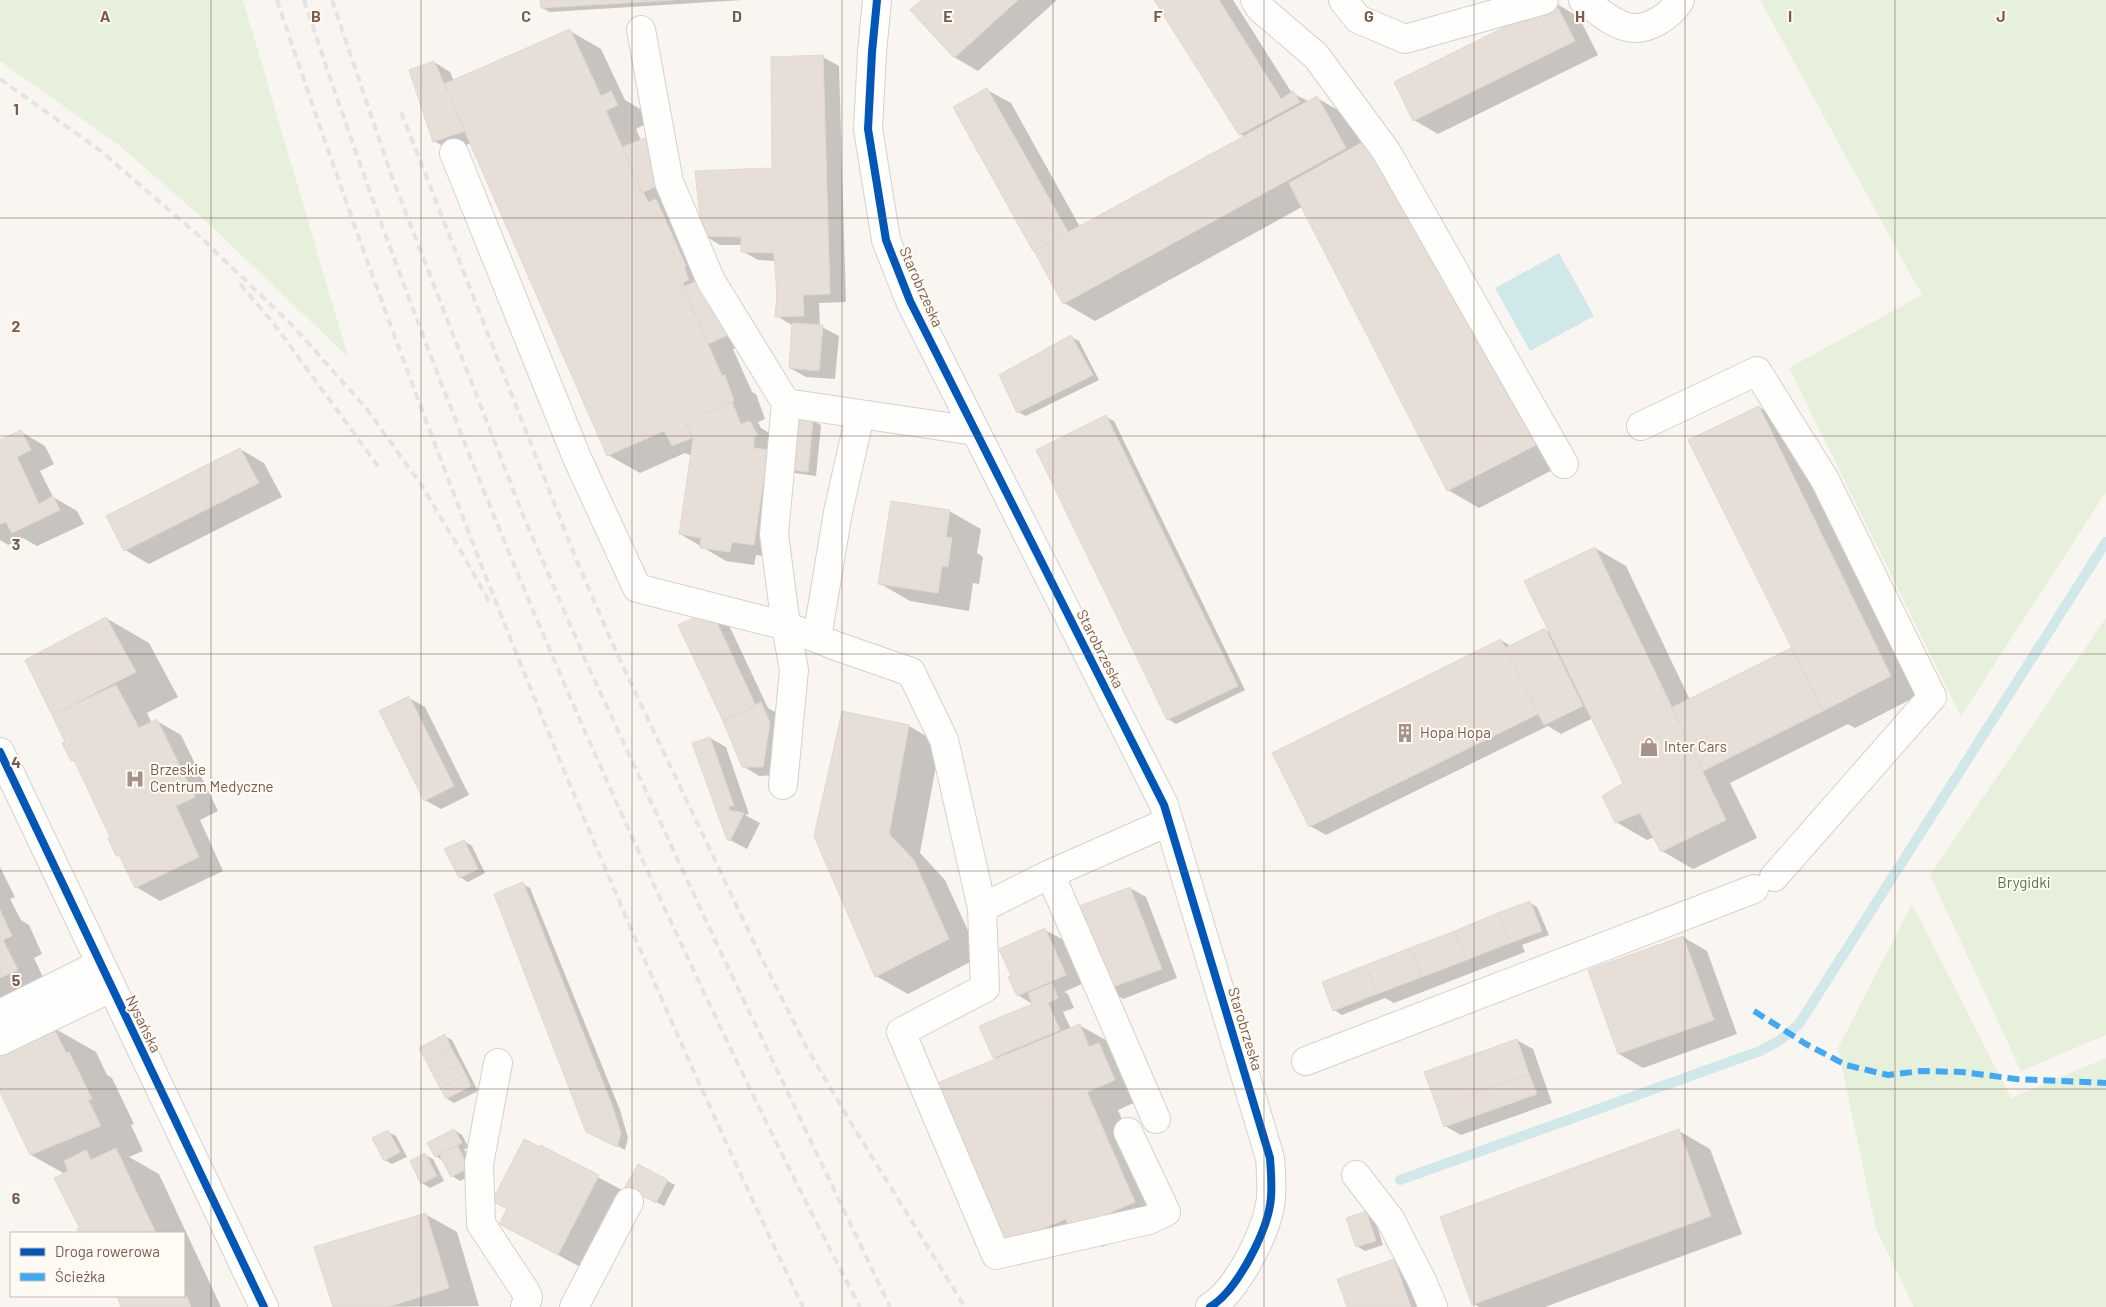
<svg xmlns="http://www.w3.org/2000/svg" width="2106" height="1307" font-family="Barlow,sans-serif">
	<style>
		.green { fill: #e7f0db }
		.water { fill: #d0e8ea }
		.shadow { fill: #0003; fill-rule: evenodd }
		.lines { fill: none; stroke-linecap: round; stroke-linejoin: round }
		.stream { stroke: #d0e8ea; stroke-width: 10 }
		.building { fill: #e6ded7; stroke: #e2d8d2 }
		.minor-casing { stroke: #d7d1cb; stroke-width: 30 }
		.minor { stroke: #fefefd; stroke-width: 28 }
		.rail { stroke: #e6e3e7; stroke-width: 4; stroke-dasharray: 8 5; stroke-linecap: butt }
		.quiet { stroke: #3fa9f5; stroke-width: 6; stroke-dasharray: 12 6; stroke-linecap: butt }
		.cycleway-casing { stroke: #fffaf3; stroke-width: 11 }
		.cycleway { stroke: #0057b8; stroke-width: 8 }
		.grid { fill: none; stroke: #7a5c4d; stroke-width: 1; stroke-opacity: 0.55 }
		.labels { text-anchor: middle; stroke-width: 4; stroke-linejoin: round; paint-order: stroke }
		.street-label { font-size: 15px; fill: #7a5c4d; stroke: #fffaf3 }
		.poi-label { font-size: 15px; fill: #7a5c4d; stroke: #fffaf3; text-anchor: start }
		.park-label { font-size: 15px; fill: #537a41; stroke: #fffaf3 }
		.grid-label { font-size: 16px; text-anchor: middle; font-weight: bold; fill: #7a5c4d; stroke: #fffaf3; stroke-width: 4; stroke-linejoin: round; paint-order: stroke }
	</style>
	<rect width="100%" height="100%" fill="#f9f5f0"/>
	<path class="green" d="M 0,0 L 243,0 L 348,357 L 208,223 L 120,146 L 0,61 Z
		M 1760,0 L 2106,0 L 2106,492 L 1961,716 L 1789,368 L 1922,295 Z
		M 2106,618 L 2106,1035 L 2021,1071 L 1930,875 Z
		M 1912,904 L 2011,1098 L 2106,1058 L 2106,1307 L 1914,1307 L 1876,1229 L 1838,1048 Z"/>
	<path class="water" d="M 1559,253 L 1594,316 L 1530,351 L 1495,288 Z"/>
	<path class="shadow" d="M 542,0 L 743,0 L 550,12 L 542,8 Z
		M 922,0 L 1057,0 L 978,71 L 954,57 Z
		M 1155,0 L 1233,0 L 1292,93 L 1310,102 L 1317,98 L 1348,116 L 1566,463 L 1479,508 L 1448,490 L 1302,207 L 1095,321 L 1064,303 L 1034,250 L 987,90 L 1011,103 L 1080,227 L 1245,137 L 1240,134 Z
		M 1555,3 L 1579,17 L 1598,55 L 1438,134 L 1414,120 Z
		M 570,31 L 601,49 L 625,100 L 642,110 L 648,123 L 636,129 L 641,140 L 645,139 L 653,143 L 747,343 L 733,349 L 752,392 L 756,394 L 765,419 L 758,422 L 761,428 L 774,436 L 813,421 L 821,425 L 816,476 L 795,473 L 791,471 L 778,558 L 756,555 L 754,565 L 726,561 L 680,534 L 691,456 L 685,453 L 640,473 L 608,455 L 472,143 L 450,150 L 434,141 L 434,62 L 450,72 L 454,81 ZM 641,192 L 643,192 L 651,208 L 648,209 ZM 682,281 L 688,295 L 686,296 L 680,282 Z
		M 823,57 L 839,66 L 846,302 L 819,303 L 820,326 L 839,336 L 835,379 L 806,377 L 790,368 L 793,326 L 777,316 L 776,261 L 758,260 L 742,251 L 742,245 L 720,245 L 704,235 L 773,169 Z
		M 1071,337 L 1079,341 L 1099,380 L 1026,416 L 1018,412 Z
		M 1759,407 L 1790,425 L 1921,694 L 1855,728 L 1848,724 L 1730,783 L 1757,838 L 1693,869 L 1662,851 L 1655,837 L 1647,840 L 1616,822 L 1624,783 L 1593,718 L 1561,734 L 1548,726 L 1326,835 L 1310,826 L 1501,640 L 1511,646 L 1545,630 L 1551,633 L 1595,548 L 1626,566 L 1690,700 L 1791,649 L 1795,652 Z
		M 1106,417 L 1114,421 L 1245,690 L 1176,724 L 1168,719 Z
		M 21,432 L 45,446 L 54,464 L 40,471 L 53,497 L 77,511 L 84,524 L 37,546 L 23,538 L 8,545 L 0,540 L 0,442 Z
		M 240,449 L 264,463 L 282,497 L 149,564 L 125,550 Z
		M 949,511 L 981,529 L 977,553 L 983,557 L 979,584 L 973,583 L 969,611 L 910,601 L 879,583 Z
		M 106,618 L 149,643 L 178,697 L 147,713 L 152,723 L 157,721 L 181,735 L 218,811 L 200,820 L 223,871 L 160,901 L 136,887 L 122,858 L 117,855 L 112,838 L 77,763 L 72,760 L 66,743 L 27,660 Z
		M 727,621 L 768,708 L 777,713 L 779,775 L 759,776 L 743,766 L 724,720 L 680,626 Z
		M 409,698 L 425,707 L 469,795 L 441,809 L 425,800 Z
		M 909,726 L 940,744 L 920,853 L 945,880 L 980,957 L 908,994 L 876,976 L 816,836 Z
		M 710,738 L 726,747 L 749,814 L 745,815 L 760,823 L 747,849 L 728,839 Z
		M 464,841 L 472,846 L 485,873 L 468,882 L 460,877 Z
		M 0,867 L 15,897 L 10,899 L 21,920 L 29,925 L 42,954 L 34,958 L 48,988 L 0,1011 Z
		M 522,884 L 530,888 L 620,1110 L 628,1138 L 625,1150 L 594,1134 Z
		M 1130,888 L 1146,897 L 1177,978 L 1123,999 L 1106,989 Z
		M 1530,903 L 1537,907 L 1549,935 L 1522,945 L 1525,952 L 1394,1003 L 1385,998 L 1342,1015 L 1334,1010 Z
		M 1045,930 L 1062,939 L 1082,984 L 1064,992 L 1068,994 L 1074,1008 L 1063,1012 L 1071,1029 L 1079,1025 L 1111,1043 L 1145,1098 L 1118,1110 L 1165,1220 L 1102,1247 L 1090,1239 L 1037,1261 L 1006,1243 L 998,1059 L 994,1057 L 1034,1005 L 1018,995 Z
		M 1683,937 L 1707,951 L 1737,1034 L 1643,1068 L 1619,1054 L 1589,971 Z
		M 52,1027 L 96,1052 L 107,1075 L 112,1078 L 134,1124 L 131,1125 L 143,1151 L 129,1157 L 159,1174 L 221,1307 L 123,1307 L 118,1296 L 184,1296 L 184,1233 L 80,1233 L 78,1230 L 80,1227 L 65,1174 L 31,1155 L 0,1089 Z
		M 445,1036 L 452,1040 L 478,1091 L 454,1103 L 446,1098 Z
		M 1517,1040 L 1533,1049 L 1552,1103 L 1461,1135 L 1445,1126 Z
		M 454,1130 L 462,1135 L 469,1148 L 464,1149 L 476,1173 L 460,1181 L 452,1176 L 443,1161 L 436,1156 Z
		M 1679,1131 L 1710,1149 L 1742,1234 L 1545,1307 L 1479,1307 L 1474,1304 Z
		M 388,1132 L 396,1136 L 407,1157 L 392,1164 L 385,1160 Z
		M 541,1147 L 622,1190 L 582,1268 L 525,1237 Z
		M 425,1155 L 433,1159 L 444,1181 L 430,1188 L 422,1183 Z
		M 638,1165 L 675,1185 L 664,1206 L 635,1191 Z
		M 1366,1213 L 1374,1217 L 1383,1245 L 1365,1251 L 1357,1246 Z
		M 425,1214 L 457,1232 L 479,1306 L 334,1307 Z
		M 1394,1260 L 1410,1270 L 1424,1307 L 1349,1307 Z"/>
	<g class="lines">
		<path class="stream" d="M 1400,1180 L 1760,1051 L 1779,1041 L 1799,1024 L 2106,542"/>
	</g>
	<path class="building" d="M 540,0 L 674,0 L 541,8 Z
		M 921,0 L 1018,0 L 954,58 L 910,10 Z
		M 1154,0 L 1219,0 L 1281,99 L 1293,91 L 1300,102 L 1239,135 Z
		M 1555,2 L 1575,41 L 1413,121 L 1394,82 Z
		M 570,29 L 601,96 L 611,91 L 618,105 L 606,111 L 647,203 L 656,199 L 686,266 L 684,267 L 689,280 L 682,283 L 683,287 L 722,376 L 725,375 L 734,401 L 685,422 L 692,438 L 672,446 L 664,431 L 607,456 L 444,84 Z
		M 823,55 L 830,294 L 803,295 L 804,316 L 775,317 L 777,295 L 774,253 L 741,252 L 741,237 L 702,236 L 695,171 L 772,168 L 771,57 Z
		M 434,61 L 465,131 L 433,142 L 409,70 Z
		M 987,88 L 1068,232 L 1033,251 L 953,107 Z
		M 1317,96 L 1346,148 L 1063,304 L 1034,251 Z
		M 645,138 L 665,182 L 642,193 L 622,147 Z
		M 1370,138 L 1536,445 L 1447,491 L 1289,183 Z
		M 706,277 L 731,334 L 708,344 L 683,287 Z
		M 792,323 L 823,325 L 819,371 L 789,368 Z
		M 1071,335 L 1093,375 L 1017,413 L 999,375 Z
		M 732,402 L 741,424 L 750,421 L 758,435 L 754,437 L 754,448 L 768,450 L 754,545 L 732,542 L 730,552 L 700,548 L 701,538 L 679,534 L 693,439 L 685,422 Z
		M 1759,406 L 1891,676 L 1823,711 L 1688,440 Z
		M 1106,415 L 1238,686 L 1167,720 L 1036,450 Z
		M 790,418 L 813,420 L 808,472 L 786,469 Z
		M 21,430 L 31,450 L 17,457 L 39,504 L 53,496 L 60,510 L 12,533 L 6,522 L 0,524 L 0,440 Z
		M 240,448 L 259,483 L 124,551 L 106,516 Z
		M 891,501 L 950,510 L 946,537 L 952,538 L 948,567 L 942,566 L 938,593 L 878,584 Z
		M 1595,547 L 1726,820 L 1661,852 L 1640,813 L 1615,823 L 1602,796 L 1623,783 L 1524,581 Z
		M 711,610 L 756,706 L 723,721 L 678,625 Z
		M 106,617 L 136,672 L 52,715 L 25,660 Z
		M 1545,628 L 1583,706 L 1544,725 L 1505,648 Z
		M 1501,639 L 1538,714 L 1309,827 L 1272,753 Z
		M 1791,648 L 1823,711 L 1703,771 L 1671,708 Z
		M 116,685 L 139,728 L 157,719 L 195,797 L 176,806 L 199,857 L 135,888 L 119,855 L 116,856 L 108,838 L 110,837 L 74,760 L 71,761 L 62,743 L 65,742 L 52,715 Z
		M 409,696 L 454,786 L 424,801 L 379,711 Z
		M 761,702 L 770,723 L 763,767 L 742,767 L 723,721 Z
		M 842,711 L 909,725 L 889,834 L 914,860 L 949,939 L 875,977 L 814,836 Z
		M 710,737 L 734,806 L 729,806 L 729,810 L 744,813 L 730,841 L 727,840 L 692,743 Z
		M 464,840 L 478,869 L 459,878 L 444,849 Z
		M 523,882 L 612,1105 L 621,1133 L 617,1147 L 586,1132 L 494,894 Z
		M 1130,887 L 1162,969 L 1105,990 L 1074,908 Z
		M 1530,901 L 1542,931 L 1510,943 L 1498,913 Z
		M 0,910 L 12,936 L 3,940 L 18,970 L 0,978 Z
		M 1498,913 L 1510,943 L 1466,960 L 1455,931 Z
		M 1045,928 L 1066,975 L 1017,996 L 1008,977 L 1011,976 L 999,949 Z
		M 1455,931 L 1466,960 L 1422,977 L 1410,948 Z
		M 1683,936 L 1714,1020 L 1618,1054 L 1588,970 Z
		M 1410,948 L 1422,977 L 1377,994 L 1366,965 Z
		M 1366,965 L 1377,994 L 1333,1011 L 1322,982 Z
		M 1052,983 L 1058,998 L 1048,1003 L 1060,1030 L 993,1058 L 979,1026 L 1032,1004 L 1028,993 Z
		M 1080,1024 L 1089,1047 L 1099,1043 L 1115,1080 L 1087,1092 L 1135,1202 L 1070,1230 L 1066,1219 L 1005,1244 L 937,1083 Z
		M 53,1026 L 66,1053 L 69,1052 L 92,1099 L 88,1100 L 101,1126 L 30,1155 L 0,1092 L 0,1051 Z
		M 445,1034 L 451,1047 L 426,1061 L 419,1048 Z
		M 1517,1039 L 1529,1074 L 1437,1107 L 1424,1072 Z
		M 451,1047 L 460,1064 L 434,1077 L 426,1061 Z
		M 460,1064 L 466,1075 L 440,1088 L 434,1077 Z
		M 1529,1074 L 1537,1094 L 1444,1127 L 1437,1107 Z
		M 466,1075 L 471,1086 L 446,1099 L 440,1088 Z
		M 454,1129 L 462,1143 L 435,1157 L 427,1143 Z
		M 1679,1129 L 1711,1216 L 1472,1305 L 1440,1217 Z
		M 388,1130 L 400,1152 L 384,1161 L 372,1138 Z
		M 524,1139 L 540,1147 L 540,1145 L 599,1175 L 558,1255 L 499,1224 L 507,1209 L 492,1201 Z
		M 457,1145 L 469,1168 L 451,1177 L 439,1154 Z
		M 116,1148 L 144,1208 L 156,1233 L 79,1233 L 77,1230 L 79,1227 L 54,1178 L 68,1171 L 64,1161 L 86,1150 L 91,1160 Z
		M 425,1153 L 437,1176 L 421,1184 L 410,1161 Z
		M 638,1164 L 668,1180 L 656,1203 L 625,1187 Z
		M 1366,1211 L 1376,1241 L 1356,1247 L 1346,1218 Z
		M 426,1213 L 449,1288 L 387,1307 L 333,1307 L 314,1247 Z
		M 1394,1259 L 1411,1307 L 1347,1307 L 1337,1279 Z
		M 184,1291 L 191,1307 L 121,1307 L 117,1296 L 184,1296 Z"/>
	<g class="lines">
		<g class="minor-casing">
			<path id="minor" d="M 877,0 L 872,52 L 868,129 L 886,240 L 910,301 L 1164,805 L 1270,1158 C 1271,1171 1272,1184 1271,1197 C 1269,1229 1237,1291 1210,1307
				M 1255,0 L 1260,8 L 1316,56 L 1386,151 L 1564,464
				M 1343,0 L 1358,19 L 1405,39 L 1544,0
				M 1583,0 C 1596,9 1611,23 1627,27 C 1647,32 1671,16 1680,0
				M 641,30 L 669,182 L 711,281 L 786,403
				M 454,153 L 577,458 L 637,588 L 786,626 L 774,534 L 786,403 L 975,431
				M 1641,426 L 1757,371 L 1825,480 L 1932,697 L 1774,877
				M 817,638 L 838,512 L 860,415
				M 0,752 L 264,1307
				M 783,785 L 794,670 L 786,626 L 836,646 L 911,672 L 944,740 L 982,908 L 985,988 L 901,1032 L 996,1255 L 1149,1220 L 1166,1212 L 1128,1132
				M 1050,874 L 1156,1119
				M 982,908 L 1050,874 L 1168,822
				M 0,1014 L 100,964
				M 0,1041 L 111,988
				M 1306,1061 L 1754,889
				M 498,1063 L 479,1164 L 481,1224 L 524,1289 L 528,1297 L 525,1307
				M 1356,1175 L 1390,1219 L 1422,1281 L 1433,1307
				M 574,1307 L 629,1202"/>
		</g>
		<use href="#minor" class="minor"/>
		<path class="rail" d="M 277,0 C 425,445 601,884 803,1307
			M 304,0 C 406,310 528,613 665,909 C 727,1043 791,1176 860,1307
			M 332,0 L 392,177 L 523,515 L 588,666 L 715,940 L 890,1307
			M 0,79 L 101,151 L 198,235 L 293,326 L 366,408 L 422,486 L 462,553 L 491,605
			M 401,112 L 576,559 L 618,656 L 759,953 L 807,1048 L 854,1128 L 965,1307
			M 240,284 L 274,324 L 378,466"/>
		<path class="quiet" d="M 1754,1011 L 1806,1044 L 1846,1065 L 1888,1075 L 1921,1071 L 1962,1072 L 2016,1079 L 2106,1083"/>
		<g class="cycleway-casing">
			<path id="cycleway" d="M 877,0 L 872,52 L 868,129 L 886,240 L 910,301 L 1164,805 L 1270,1158 C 1271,1171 1272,1184 1271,1197 C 1269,1229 1237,1291 1210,1307
				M 0,752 L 264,1307"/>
		</g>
		<use href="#cycleway" class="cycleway"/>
	</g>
	<path class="grid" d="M 211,0 L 211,1307M 421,0 L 421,1307M 632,0 L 632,1307M 842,0 L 842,1307M 1053,0 L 1053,1307M 1264,0 L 1264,1307M 1474,0 L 1474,1307M 1685,0 L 1685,1307M 1895,0 L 1895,1307M 0,218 L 2106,218M 0,436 L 2106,436M 0,654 L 2106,654M 0,871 L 2106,871M 0,1089 L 2106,1089"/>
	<defs>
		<g id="building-bare" transform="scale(1.5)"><path d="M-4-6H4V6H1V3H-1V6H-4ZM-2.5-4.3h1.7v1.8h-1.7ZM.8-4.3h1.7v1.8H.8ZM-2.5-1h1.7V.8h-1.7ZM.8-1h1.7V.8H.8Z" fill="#a69286" stroke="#fffaf3" stroke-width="2.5" paint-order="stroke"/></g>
		<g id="shop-bare" transform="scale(1.5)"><path d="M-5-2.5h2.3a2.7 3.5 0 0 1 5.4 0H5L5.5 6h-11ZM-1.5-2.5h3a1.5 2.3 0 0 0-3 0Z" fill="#a69286" stroke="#fffaf3" stroke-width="2.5" paint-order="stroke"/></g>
		<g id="hospital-bare" transform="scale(1.5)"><path d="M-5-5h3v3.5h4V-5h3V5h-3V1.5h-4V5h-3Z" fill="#a69286" stroke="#fffaf3" stroke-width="2.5" paint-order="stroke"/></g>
	</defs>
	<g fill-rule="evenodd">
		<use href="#building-bare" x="1405" y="733"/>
		<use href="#shop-bare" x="1649" y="747"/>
		<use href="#hospital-bare" x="135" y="779"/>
	</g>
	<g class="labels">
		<g class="street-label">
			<text transform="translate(921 287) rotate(66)" y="5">Starobrzeska</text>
			<text transform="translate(1100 649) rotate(63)" y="5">Starobrzeska</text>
			<text transform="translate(143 1024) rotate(64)" y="5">Nysańska</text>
			<text transform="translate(1245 1029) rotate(73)" y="5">Starobrzeska</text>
		</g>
		<g class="poi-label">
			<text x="1420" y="738">Hopa Hopa</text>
			<text x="1664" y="752">Inter Cars</text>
			<text x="150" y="775">Brzeskie<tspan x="150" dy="17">Centrum Medyczne</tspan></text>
		</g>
		<g class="park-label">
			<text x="2024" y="888">Brygidki</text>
		</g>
	</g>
	<g class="grid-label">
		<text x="105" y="22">A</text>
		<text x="316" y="22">B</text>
		<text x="526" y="22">C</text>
		<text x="737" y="22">D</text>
		<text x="948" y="22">E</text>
		<text x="1158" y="22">F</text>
		<text x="1369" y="22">G</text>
		<text x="1580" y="22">H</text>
		<text x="1790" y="22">I</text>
		<text x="2001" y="22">J</text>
		<text x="16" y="115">1</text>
		<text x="16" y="332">2</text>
		<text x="16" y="550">3</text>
		<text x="16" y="768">4</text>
		<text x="16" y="986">5</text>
		<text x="16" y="1204">6</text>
	</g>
	<rect x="10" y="1232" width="175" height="65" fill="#fffaf3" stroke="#cabbb1"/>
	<rect x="20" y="1248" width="25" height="8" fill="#0057b8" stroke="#cabbb1"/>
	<text x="55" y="1257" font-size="15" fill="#7a5c4d">Droga rowerowa</text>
	<rect x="20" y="1273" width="25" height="8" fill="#3fa9f5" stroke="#cabbb1"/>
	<text x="55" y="1282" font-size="15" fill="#7a5c4d">Ścieżka</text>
</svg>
